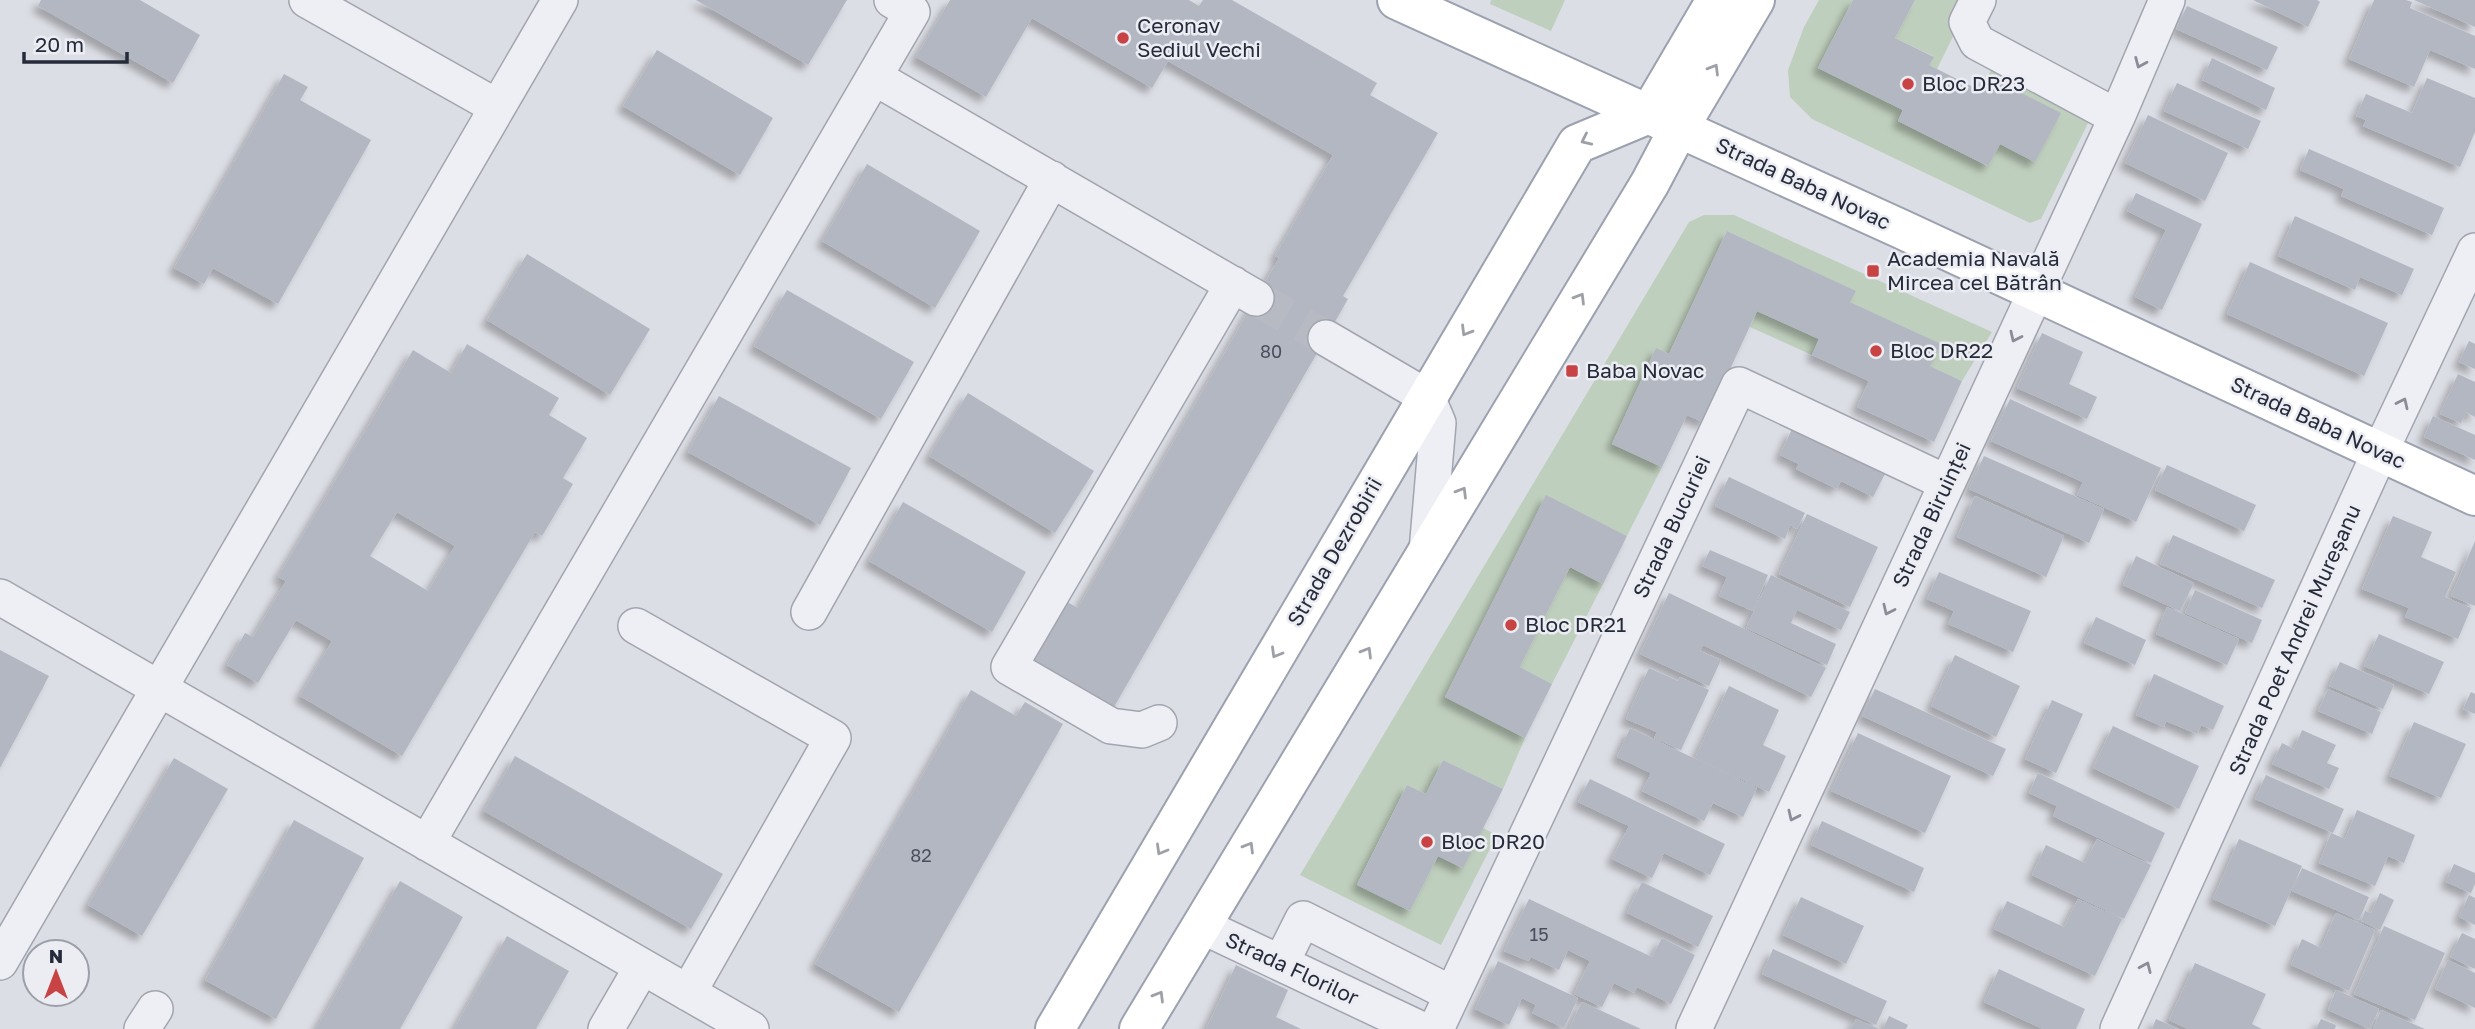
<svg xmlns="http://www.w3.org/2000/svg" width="2475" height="1029" font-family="'Golos Text',sans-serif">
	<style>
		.green { fill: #bfcfbd }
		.building { fill: #b3b7c2; fill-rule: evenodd; filter: url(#shadow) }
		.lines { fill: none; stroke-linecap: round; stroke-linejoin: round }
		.minor-tunnel { stroke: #b8bac3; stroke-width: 35; stroke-dasharray: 35 18; stroke-linecap: butt }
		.minor-casing { stroke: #a2a5af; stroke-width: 38 }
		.major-casing { stroke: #9ca1b0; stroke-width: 42 }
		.minor { stroke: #eeeff4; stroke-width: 35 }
		.major { stroke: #fff; stroke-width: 38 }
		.oneway { stroke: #8a8d98 }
		.oneway2 { stroke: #9da0a7 }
		.poi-dot { fill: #c84344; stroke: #ebedf3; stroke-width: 2.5 }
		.labels { text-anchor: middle; stroke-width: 5; stroke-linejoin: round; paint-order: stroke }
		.number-label { font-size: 18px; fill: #494e5d }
		.poi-label { font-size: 21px; fill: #262b3b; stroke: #ebedf3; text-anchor: start }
		.street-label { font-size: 21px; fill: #262b3b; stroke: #ebedf3 }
	</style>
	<defs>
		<filter id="shadow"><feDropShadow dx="-6" dy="6" stdDeviation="3.5" flood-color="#0004"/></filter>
	</defs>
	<rect width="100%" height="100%" fill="#dcdee5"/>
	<path class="green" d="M 1491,0 L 1565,0 L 1551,31 L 1490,4 Z
		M 1819,0 L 1853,0 L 1818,68 L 1903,110 L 1898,121 L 1987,166 L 2000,144 L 2035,162 L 2060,113 L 1988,76 L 1995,62 L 2091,117 L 2041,219 L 2030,223 L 1812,119 L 1790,97 L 1788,70 L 1804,27 Z
		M 1915,0 L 1971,0 L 1937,69 L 1929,65 L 1933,56 L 1895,38 Z
		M 1704,215 L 1734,215 L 1992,332 L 1962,381 L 1930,366 L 1940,344 L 1850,302 L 1855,291 L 1727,231 L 1669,354 L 1656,349 L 1612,444 L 1662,467 L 1627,536 L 1546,496 L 1445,697 L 1525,738 L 1503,789 L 1443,760 L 1426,794 L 1407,785 L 1357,884 L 1410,911 L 1438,856 L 1462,868 L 1483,828 L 1497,835 L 1441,945 L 1300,875 L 1689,222 Z
		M 1757,311 L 1819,339 L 1812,355 L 1750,327 Z
		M 1570,567 L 1603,584 L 1552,684 L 1520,667 Z"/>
	<path class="building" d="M 41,0 L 140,0 L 200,35 L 173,83 L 38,6 Z
		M 696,0 L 847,0 L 808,65 Z
		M 950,0 L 1189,0 L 1199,6 L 1203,0 L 1232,0 L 1377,83 L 1370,95 L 1438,133 L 1343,296 L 1348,299 L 1114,707 L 1026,656 L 1060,598 L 1078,608 L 1279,258 L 1275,256 L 1333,155 L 1168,61 L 1152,88 L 1032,18 L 986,97 L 916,57 Z
		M 1853,0 L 1915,0 L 1895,38 L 1934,57 L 1929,65 L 1981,91 L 1988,76 L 2061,113 L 2035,162 L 2000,144 L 1988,166 L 1898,121 L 1903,110 L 1818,68 Z
		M 2253,0 L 2317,0 L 2320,2 L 2308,27 Z
		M 2374,0 L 2406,0 L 2412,2 L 2410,8 L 2475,36 L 2475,69 L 2430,50 L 2414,87 L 2349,59 Z
		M 2414,0 L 2475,0 L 2475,27 Z
		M 2187,6 L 2278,47 L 2267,70 L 2176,29 Z
		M 657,50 L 773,118 L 740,175 L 623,106 Z
		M 2212,58 L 2275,88 L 2266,110 L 2202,80 Z
		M 284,74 L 308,87 L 300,100 L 371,140 L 278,304 L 213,268 L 204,284 L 174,268 Z
		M 2427,78 L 2475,98 L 2475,132 L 2460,167 L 2363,126 L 2366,120 L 2356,116 L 2366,94 L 2412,113 Z
		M 2177,83 L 2261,121 L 2248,149 L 2164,111 Z
		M 2148,115 L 2228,153 L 2205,201 L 2125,163 Z
		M 2309,149 L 2444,208 L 2432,235 L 2341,196 L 2344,189 L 2300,170 Z
		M 867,164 L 980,231 L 935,308 L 822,241 Z
		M 2136,193 L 2202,224 L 2162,310 L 2135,297 L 2166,230 L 2127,211 Z
		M 2295,216 L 2414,269 L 2402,295 L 2360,277 L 2355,290 L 2278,256 Z
		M 1727,231 L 1856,291 L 1850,302 L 1941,344 L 1930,366 L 1962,381 L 1934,442 L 1857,407 L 1869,381 L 1812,355 L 1819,339 L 1757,311 L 1705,423 L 1687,415 L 1662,467 L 1612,444 L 1656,348 L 1669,354 Z
		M 527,254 L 650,329 L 610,395 L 487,320 Z
		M 2250,262 L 2388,323 L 2364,376 L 2227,314 Z
		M 787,290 L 914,362 L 881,419 L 754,346 Z
		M 2042,333 L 2083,352 L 2069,384 L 2097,397 L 2087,419 L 2017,388 Z
		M 2469,341 L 2475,344 L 2475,369 L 2459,362 Z
		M 467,344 L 559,398 L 549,415 L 587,438 L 563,478 L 573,484 L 542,536 L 535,532 L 402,756 L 300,696 L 332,641 L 296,620 L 258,683 L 227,665 L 245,633 L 253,637 L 286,581 L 278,577 L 413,350 L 451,373 ZM 397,512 L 455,546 L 428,591 L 370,556 Z
		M 2458,374 L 2475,382 L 2475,417 L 2466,412 L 2461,423 L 2440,414 Z
		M 968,393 L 1094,471 L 1055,533 L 929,456 Z
		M 719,396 L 851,468 L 820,525 L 688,452 Z
		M 2010,399 L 2161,468 L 2136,522 L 2077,495 L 2083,482 L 1991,441 Z
		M 2433,416 L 2475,435 L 2475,460 L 2424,437 Z
		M 1792,429 L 1885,474 L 1873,497 L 1841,481 L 1837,489 L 1796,469 L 1799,464 L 1780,455 Z
		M 1984,456 L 2104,509 L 2089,543 L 1969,489 Z
		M 2167,465 L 2256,505 L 2244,531 L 2155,490 Z
		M 1729,477 L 1805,513 L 1797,529 L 1790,525 L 1785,539 L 1715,506 Z
		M 1546,495 L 1627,536 L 1603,584 L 1570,567 L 1520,667 L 1552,684 L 1525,738 L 1445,697 Z
		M 1975,496 L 2064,536 L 2046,577 L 1957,537 Z
		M 903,502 L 1026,572 L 992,632 L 869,561 Z
		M 1807,514 L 1878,547 L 1850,607 L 1779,574 Z
		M 2393,516 L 2432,532 L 2421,557 L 2456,572 L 2445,597 L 2471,608 L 2458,639 L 2405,617 L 2409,608 L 2362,589 Z
		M 2173,535 L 2275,580 L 2262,608 L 2160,564 Z
		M 2475,541 L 2475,606 L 2451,596 Z
		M 1710,550 L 1768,575 L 1753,611 L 1719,596 L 1727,577 L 1702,566 Z
		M 2136,556 L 2194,583 L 2180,611 L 2123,585 Z
		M 1939,572 L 2031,611 L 2013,652 L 1948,624 L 1954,611 L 1927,599 Z
		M 1771,575 L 1850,612 L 1841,630 L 1797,610 L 1791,623 L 1836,644 L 1827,665 L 1746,628 Z
		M 2195,590 L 2262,620 L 2252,643 L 2185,613 Z
		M 1669,593 L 1826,668 L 1811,697 L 1703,645 L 1700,651 L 1721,660 L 1709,686 L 1640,654 Z
		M 2167,607 L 2239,639 L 2227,665 L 2156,634 Z
		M 2096,617 L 2146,640 L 2135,665 L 2084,643 Z
		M 2379,634 L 2444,662 L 2429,694 L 2364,666 Z
		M 0,650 L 49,676 L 0,768 Z
		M 1955,655 L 2020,686 L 1996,737 L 1931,706 Z
		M 2340,662 L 2394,685 L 2383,709 L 2329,686 Z
		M 1649,668 L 1678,681 L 1680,677 L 1709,690 L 1681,750 L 1654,738 L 1657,732 L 1626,719 Z
		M 2154,674 L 2224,706 L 2213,730 L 2201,725 L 2197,734 L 2166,721 L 2164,727 L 2136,715 Z
		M 1729,686 L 1779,710 L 1763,745 L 1786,756 L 1769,792 L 1695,758 Z
		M 1875,689 L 2006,749 L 1993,776 L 1862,716 Z
		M 2328,689 L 2381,712 L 2372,734 L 2318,711 Z
		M 971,690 L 1016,716 L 1025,702 L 1063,724 L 899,1012 L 815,964 Z
		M 2471,692 L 2475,694 L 2475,714 L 2463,709 Z
		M 2052,700 L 2083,714 L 2056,773 L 2025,759 Z
		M 2414,722 L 2466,744 L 2441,798 L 2390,776 Z
		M 2113,726 L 2199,766 L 2179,809 L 2093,768 Z
		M 1630,728 L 1757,788 L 1743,817 L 1713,803 L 1704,821 L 1642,791 L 1651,773 L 1617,757 Z
		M 2302,730 L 2336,745 L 2327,763 L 2339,768 L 2329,789 L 2272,764 L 2282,743 L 2294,749 Z
		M 1858,733 L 1951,776 L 1925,833 L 1831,791 Z
		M 515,756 L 723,874 L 691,929 L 484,811 Z
		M 174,758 L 228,789 L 142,936 L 88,905 Z
		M 1443,760 L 1503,789 L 1463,868 L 1438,856 L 1410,911 L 1357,885 L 1407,785 L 1426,794 Z
		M 2038,773 L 2165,833 L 2151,863 L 2053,816 L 2057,806 L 2029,793 Z
		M 2266,775 L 2344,809 L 2333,833 L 2255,799 Z
		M 1590,779 L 1725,844 L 1710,875 L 1664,853 L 1652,878 L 1612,859 L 1629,826 L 1578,802 Z
		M 2357,810 L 2415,835 L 2404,863 L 2388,856 L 2375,886 L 2319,863 L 2331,833 L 2345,839 Z
		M 294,820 L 364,858 L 276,1019 L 205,980 Z
		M 1822,821 L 1924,868 L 1914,892 L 1811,845 Z
		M 2097,839 L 2151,865 L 2124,919 L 2032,875 L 2046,845 L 2085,863 Z
		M 2239,839 L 2302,866 L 2275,926 L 2213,899 Z
		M 2454,864 L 2475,873 L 2475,884 L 2471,893 L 2446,882 Z
		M 2302,868 L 2369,897 L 2359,920 L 2292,891 Z
		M 400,881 L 463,917 L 400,1029 L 316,1029 Z
		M 1642,882 L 1713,916 L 1698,947 L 1627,913 Z
		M 2380,893 L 2394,900 L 2380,930 L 2361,921 L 2365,911 L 2371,913 Z
		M 2469,895 L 2475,898 L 2475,925 L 2459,917 Z
		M 1801,897 L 1864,926 L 1846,964 L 1783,935 Z
		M 1529,899 L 1652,957 L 1662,938 L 1695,955 L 1671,1004 L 1637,987 L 1634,993 L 1614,983 L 1602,1007 L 1574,994 L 1590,961 L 1568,950 L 1559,970 L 1531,957 L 1528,961 L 1504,951 Z
		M 2078,899 L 2122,919 L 2095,976 L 1994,929 L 2007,901 L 2064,927 Z
		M 2336,913 L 2375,930 L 2349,991 L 2291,965 L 2302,939 L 2321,948 Z
		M 2384,926 L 2445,953 L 2415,1020 L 2354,994 Z
		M 2462,933 L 2475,939 L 2475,969 L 2450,957 Z
		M 507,936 L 569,971 L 536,1029 L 454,1029 Z
		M 1773,949 L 1887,1001 L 1876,1025 L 1762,974 Z
		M 2448,960 L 2475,973 L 2475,1008 L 2435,989 Z
		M 1498,961 L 1578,998 L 1564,1028 L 1532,1013 L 1536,1005 L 1522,998 L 1509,1025 L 1475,1009 Z
		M 2195,963 L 2266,994 L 2252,1024 L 2262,1029 L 2188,1029 L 2169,1020 Z
		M 1236,965 L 1288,990 L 1276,1017 L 1301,1029 L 1206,1029 Z
		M 1999,969 L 2085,1009 L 2076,1029 L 2043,1029 L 1984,1002 Z
		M 2336,990 L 2379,1009 L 2370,1029 L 2328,1010 Z
		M 1582,1002 L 1641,1029 L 1569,1029 Z
		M 2381,1010 L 2425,1029 L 2373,1029 Z
		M 1889,1016 L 1908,1025 L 1906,1029 L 1883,1029 Z
		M 1856,1019 L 1879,1029 L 1851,1029 Z
		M 2156,1019 L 2179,1029 L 2152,1029 Z
		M 2321,1019 L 2336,1025 L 2335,1029 L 2316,1029 Z"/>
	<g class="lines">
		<path class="minor-tunnel" d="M 1256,298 L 1326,338"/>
		<g class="minor-casing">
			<path id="minor" d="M 307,0 L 497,107
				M 1978,0 L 1967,22 L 1977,42 L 2117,117
				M 874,77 L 912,12 L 892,0
				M 1326,338 L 1427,397 L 1438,423 L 1427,551
				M 0,597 L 751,1029
				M 809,612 L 1052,179
				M 636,626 L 833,738 L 688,993
				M 1159,723 L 1142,730 L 1111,726 L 1009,667 L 1233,284
				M 427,843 L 874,77 L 1256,298
				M 1202,926 L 1420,1029
				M 0,962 L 560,0
				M 1281,963 L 1303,919 L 1452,994
				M 142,1029 L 155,1009
				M 606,1029 L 642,967
				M 1436,1029 L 1739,385 L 1947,483
				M 1694,1029 L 2117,117 L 2167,0
				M 2118,1029 L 2380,452 L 2475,251"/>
		</g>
		<g class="major-casing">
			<path id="major" d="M 1397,0 L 1901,229 L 2475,496
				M 1649,114 L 1716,0
				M 1055,1029 L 1577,144 L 1649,114
				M 1139,1029 L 1650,183 L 1679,128 L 1755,0"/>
		</g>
		<use href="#minor" class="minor"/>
		<use href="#major" class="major"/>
	</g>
	<defs><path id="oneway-chevron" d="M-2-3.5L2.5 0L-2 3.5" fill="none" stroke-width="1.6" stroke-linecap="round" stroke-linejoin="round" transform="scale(1.75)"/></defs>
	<g class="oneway">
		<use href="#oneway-chevron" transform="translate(2140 63) rotate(113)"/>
		<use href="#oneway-chevron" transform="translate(2015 337) rotate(115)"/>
		<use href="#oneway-chevron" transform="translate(2403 403) rotate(-65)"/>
		<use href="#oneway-chevron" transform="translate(1888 610) rotate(115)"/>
		<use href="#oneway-chevron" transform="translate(1793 816) rotate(115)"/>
		<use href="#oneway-chevron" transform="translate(2146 967) rotate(-66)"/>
	</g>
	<g class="oneway2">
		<use href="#oneway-chevron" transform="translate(1714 69) rotate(-59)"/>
		<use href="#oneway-chevron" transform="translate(1586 140) rotate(155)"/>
		<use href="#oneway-chevron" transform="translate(1580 298) rotate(-59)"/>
		<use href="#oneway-chevron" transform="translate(1466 331) rotate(121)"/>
		<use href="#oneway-chevron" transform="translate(1462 492) rotate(-59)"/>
		<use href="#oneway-chevron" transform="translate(1367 652) rotate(-59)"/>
		<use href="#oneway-chevron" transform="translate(1276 653) rotate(120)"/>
		<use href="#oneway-chevron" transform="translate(1249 847) rotate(-59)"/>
		<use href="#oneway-chevron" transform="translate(1161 850) rotate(120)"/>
		<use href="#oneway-chevron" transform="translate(1159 996) rotate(-59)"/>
	</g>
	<g class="poi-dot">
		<circle cx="1123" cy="38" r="7"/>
		<circle cx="1908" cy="84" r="7"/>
		<rect x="1866" y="264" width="14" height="14" rx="3.5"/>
		<circle cx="1876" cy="351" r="7"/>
		<rect x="1565" y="364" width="14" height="14" rx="3.5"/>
		<circle cx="1511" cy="625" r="7"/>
		<circle cx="1427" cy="842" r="7"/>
	</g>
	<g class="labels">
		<g class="number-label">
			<text x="1271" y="358">80</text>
			<text x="921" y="862">82</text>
			<text x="1539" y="941">15</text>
		</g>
		<g class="poi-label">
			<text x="1137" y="33">Ceronav<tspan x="1137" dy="24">Sediul Vechi</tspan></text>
			<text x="1922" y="91">Bloc DR23</text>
			<text x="1887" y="266">Academia Navală<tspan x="1887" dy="24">Mircea cel Bătrân</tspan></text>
			<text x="1890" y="358">Bloc DR22</text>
			<text x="1586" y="378">Baba Novac</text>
			<text x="1525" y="632">Bloc DR21</text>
			<text x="1441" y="849">Bloc DR20</text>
		</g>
		<g class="street-label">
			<text transform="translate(1803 184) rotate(25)" y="7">Strada Baba Novac</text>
			<text transform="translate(2318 423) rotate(25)" y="7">Strada Baba Novac</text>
			<text transform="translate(1932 515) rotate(-65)" y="7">Strada Biruinței</text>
			<text transform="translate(1672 527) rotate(-65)" y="7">Strada Bucuriei</text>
			<text transform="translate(1335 552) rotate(-60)" y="7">Strada Dezrobirii</text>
			<text transform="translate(2295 640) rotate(-66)" y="7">Strada Poet Andrei Mureșanu</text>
			<text transform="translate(1292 969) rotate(25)" y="7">Strada Florilor</text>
		</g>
	</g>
	<g transform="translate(56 973)"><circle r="33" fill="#ebedf3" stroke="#9c9fa9" stroke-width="2"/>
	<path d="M0-5L12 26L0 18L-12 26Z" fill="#c84344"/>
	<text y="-10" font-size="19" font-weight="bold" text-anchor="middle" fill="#262b3b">N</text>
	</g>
	<path d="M24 52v10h103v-10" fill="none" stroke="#262b3b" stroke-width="3.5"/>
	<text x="35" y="52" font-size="21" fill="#262b3b" stroke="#ebedf3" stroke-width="5" paint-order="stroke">20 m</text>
</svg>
